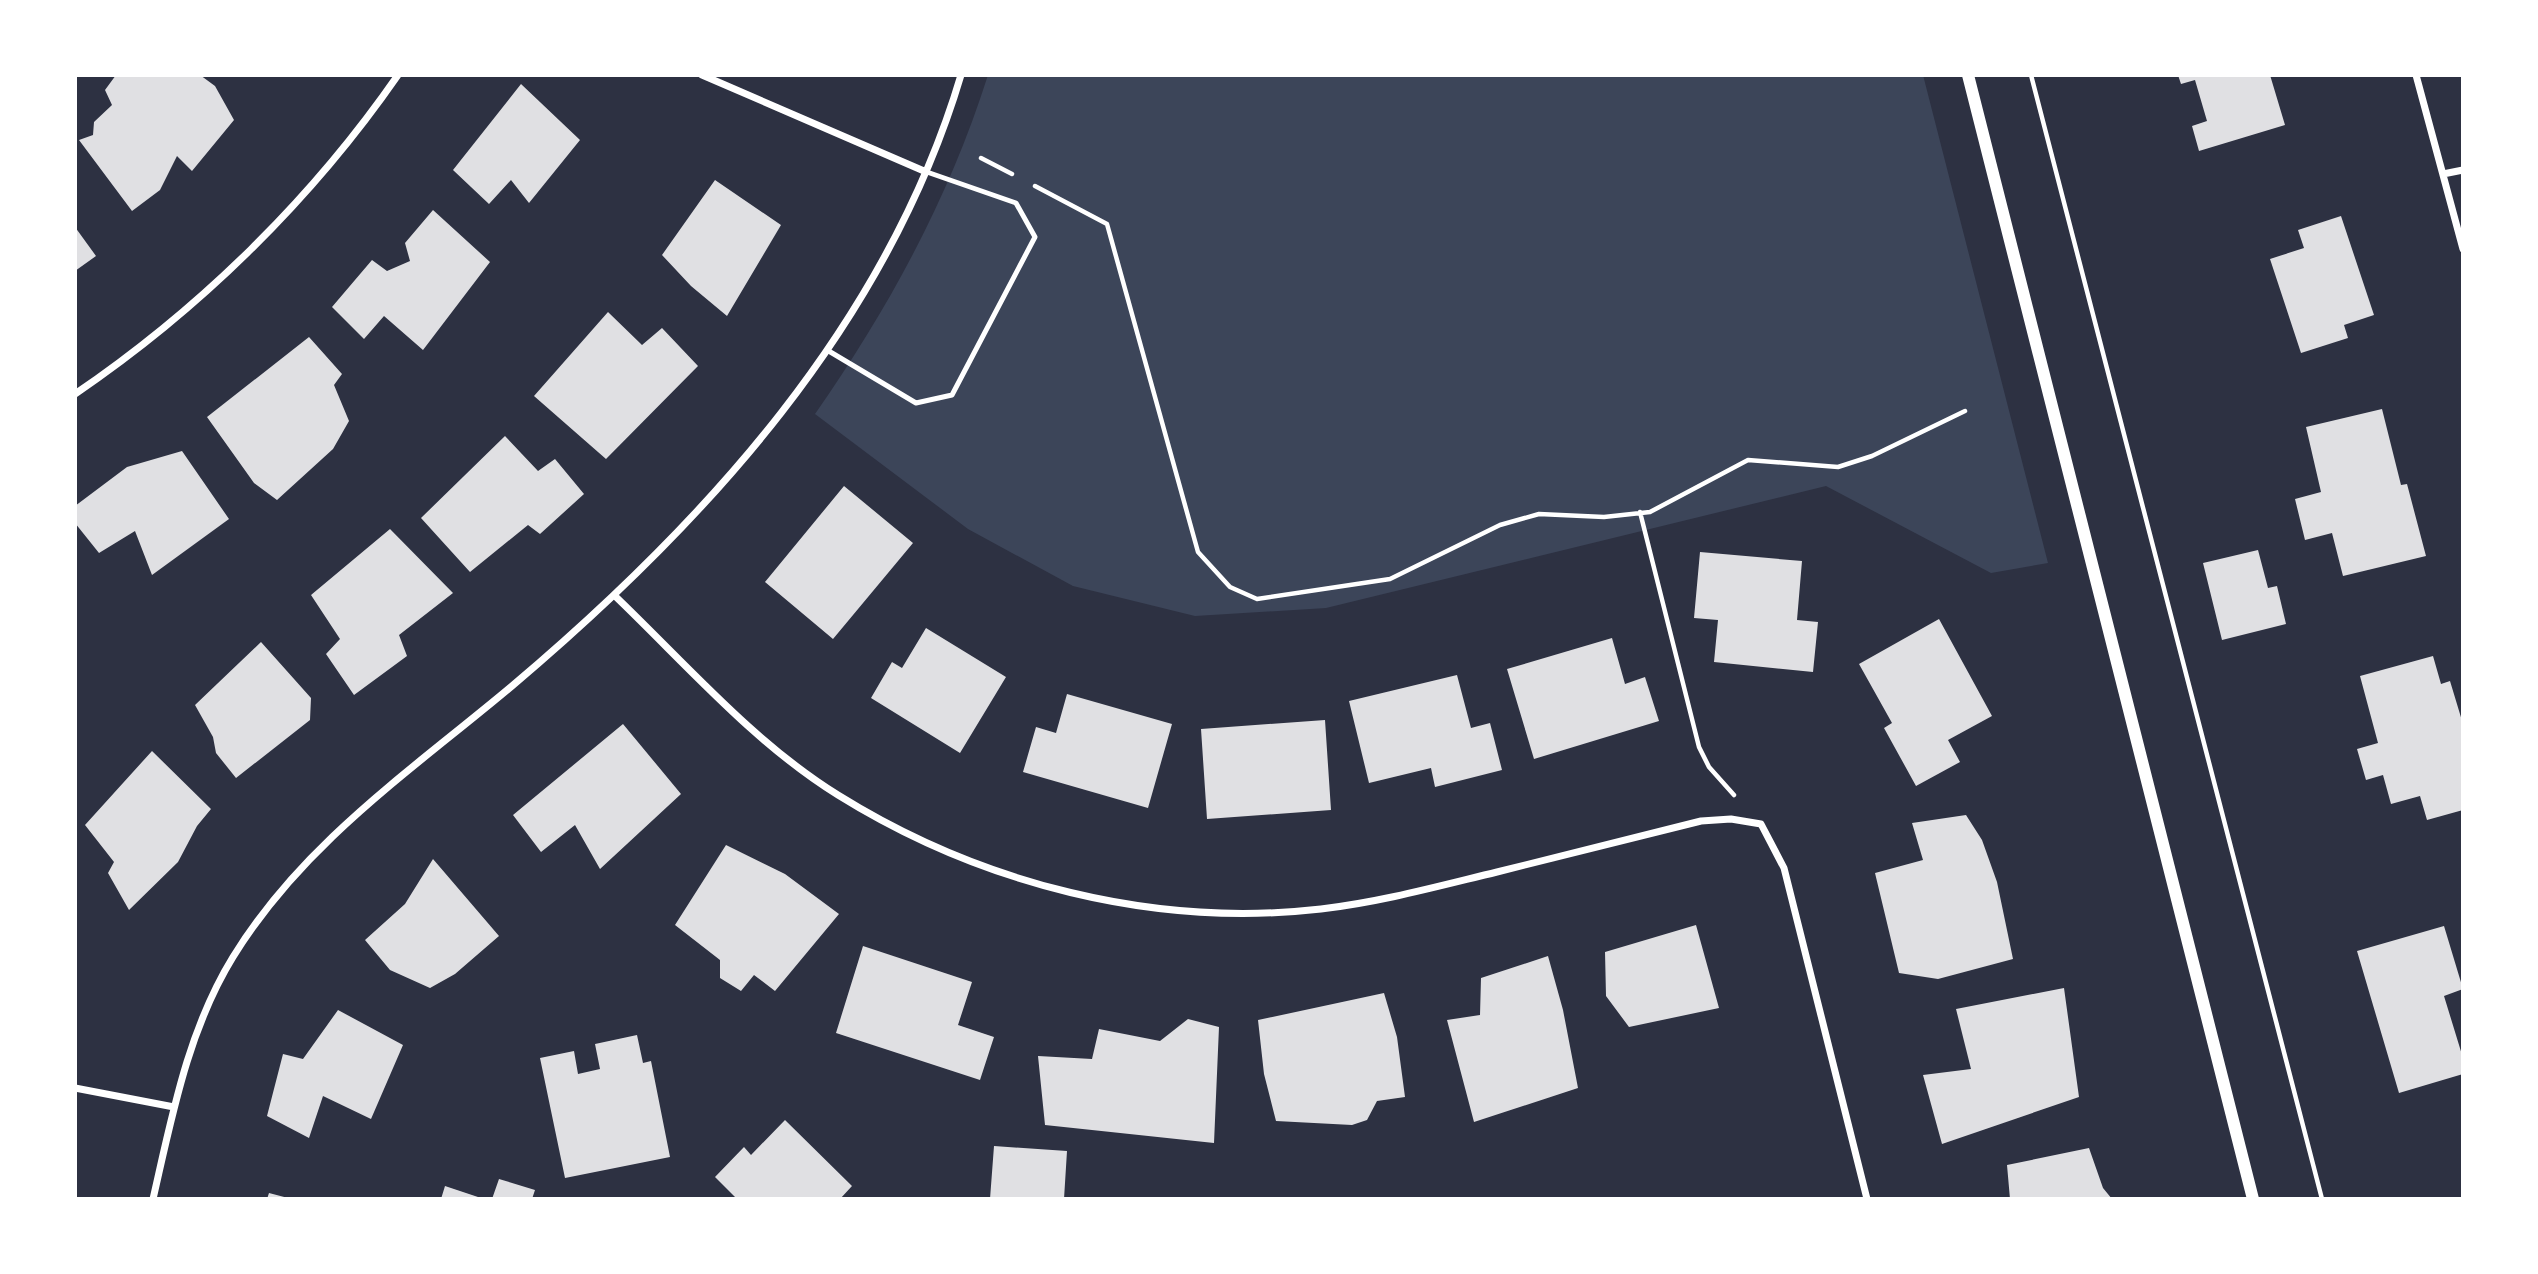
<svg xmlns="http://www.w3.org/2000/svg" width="2538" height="1274" font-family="Spectral,serif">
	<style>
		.green { fill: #3c4559 }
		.building { fill: #e0e0e3 }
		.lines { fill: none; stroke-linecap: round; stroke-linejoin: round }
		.path { stroke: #fff; stroke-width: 4.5 }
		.service { stroke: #fff; stroke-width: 5 }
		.minor { stroke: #fff; stroke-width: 7 }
		.tertiary { stroke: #fff; stroke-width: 12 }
	</style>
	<rect width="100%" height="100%" fill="#2d3142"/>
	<path class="green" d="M 988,75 L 1923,75 L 2048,563 L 1991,573 L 1826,486 L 1326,608 L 1195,616 L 1073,586 L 968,529 L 815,414 C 889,308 949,198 988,75 Z"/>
	<path class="building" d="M 116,75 L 200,75 L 215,86 L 234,120 L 192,171 L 177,156 L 160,190 L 132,211 L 79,140 L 93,135 L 94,122 L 112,105 L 105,90 Z
		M 2178,75 L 2270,75 L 2285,125 L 2199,151 L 2192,126 L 2207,121 L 2195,80 L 2181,84 Z
		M 521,84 L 580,140 L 529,203 L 511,180 L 489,204 L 453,170 Z
		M 715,180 L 781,225 L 727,316 L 691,286 L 662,255 Z
		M 433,210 L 490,262 L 423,350 L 384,316 L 364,339 L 332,307 L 372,260 L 387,271 L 410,261 L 405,243 Z
		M 2341,216 L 2374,315 L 2344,325 L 2348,338 L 2301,353 L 2270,259 L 2304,248 L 2298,230 Z
		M 75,227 L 96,256 L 75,271 Z
		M 608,312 L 642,345 L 662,328 L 698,366 L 606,459 L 534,396 Z
		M 309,337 L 342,374 L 334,385 L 349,421 L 333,449 L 277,500 L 254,483 L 207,417 Z
		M 2382,409 L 2401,485 L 2407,484 L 2426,556 L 2343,576 L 2332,533 L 2305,540 L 2295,499 L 2321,492 L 2306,427 Z
		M 505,436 L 538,471 L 555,459 L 584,494 L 540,534 L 528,525 L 470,572 L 421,518 Z
		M 182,451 L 229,519 L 152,575 L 135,531 L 99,553 L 75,523 L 75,506 L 127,467 Z
		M 844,486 L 913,543 L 833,639 L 765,582 Z
		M 390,529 L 453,593 L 399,635 L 407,656 L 354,695 L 326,654 L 340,639 L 311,595 Z
		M 2258,550 L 2268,588 L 2277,586 L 2286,624 L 2222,640 L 2203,563 Z
		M 1700,552 L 1802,561 L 1797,620 L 1818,622 L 1813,672 L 1714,662 L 1718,620 L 1694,618 Z
		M 1939,619 L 1992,716 L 1948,740 L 1960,762 L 1916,786 L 1884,728 L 1892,723 L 1859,664 Z
		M 926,628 L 1006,677 L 960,753 L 871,698 L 892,662 L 902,668 Z
		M 1612,638 L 1625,684 L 1645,677 L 1659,721 L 1534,759 L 1507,669 Z
		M 261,642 L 311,698 L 310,720 L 236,778 L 216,753 L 213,737 L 195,705 Z
		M 2433,656 L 2441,684 L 2450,681 L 2463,724 L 2463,810 L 2427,820 L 2420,796 L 2391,804 L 2383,775 L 2366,780 L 2357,749 L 2378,743 L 2360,676 Z
		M 1457,675 L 1471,728 L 1490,723 L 1502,770 L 1435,787 L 1431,768 L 1369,783 L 1349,701 Z
		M 1067,694 L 1172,724 L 1148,808 L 1023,772 L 1036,727 L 1056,733 Z
		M 1325,720 L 1331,810 L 1207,819 L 1201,729 Z
		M 623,724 L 681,794 L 600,869 L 575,825 L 541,852 L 513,815 Z
		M 152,751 L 211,809 L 197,826 L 178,862 L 129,910 L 108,873 L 114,862 L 85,825 Z
		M 1966,815 L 1982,840 L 1997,882 L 2013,959 L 1938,979 L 1899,973 L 1875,873 L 1923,860 L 1912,823 Z
		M 726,845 L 785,874 L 839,914 L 775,991 L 754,975 L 741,991 L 720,978 L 720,960 L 675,925 Z
		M 433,859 L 499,936 L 455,974 L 430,988 L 390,970 L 365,940 L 405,904 Z
		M 1696,925 L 1719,1008 L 1629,1027 L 1606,996 L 1605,952 Z
		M 2444,926 L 2463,989 L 2444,996 L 2463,1058 L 2463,1074 L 2399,1093 L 2357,951 Z
		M 863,946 L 972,982 L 958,1025 L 994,1037 L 980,1080 L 836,1033 Z
		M 1548,956 L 1563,1010 L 1578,1088 L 1474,1122 L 1447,1020 L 1480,1015 L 1481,978 Z
		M 2064,988 L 2079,1097 L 1942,1144 L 1923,1075 L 1971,1069 L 1956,1009 Z
		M 1384,993 L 1397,1037 L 1405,1097 L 1377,1101 L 1367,1120 L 1352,1125 L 1276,1121 L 1264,1074 L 1258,1020 Z
		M 338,1010 L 403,1045 L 371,1119 L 323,1096 L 309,1138 L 267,1116 L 283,1054 L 303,1059 Z
		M 1188,1019 L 1219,1027 L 1214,1143 L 1045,1125 L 1038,1056 L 1092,1059 L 1099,1029 L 1160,1041 Z
		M 637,1035 L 643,1063 L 651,1061 L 670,1157 L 565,1178 L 540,1058 L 574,1051 L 578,1074 L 600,1069 L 595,1044 Z
		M 785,1120 L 852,1186 L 840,1199 L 737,1199 L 715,1177 L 744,1147 L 751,1155 Z
		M 994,1146 L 1067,1151 L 1064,1199 L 990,1199 Z
		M 2089,1148 L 2103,1188 L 2112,1199 L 2010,1199 L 2007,1165 Z
		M 499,1179 L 535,1190 L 532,1199 L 492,1199 Z
		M 445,1186 L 481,1198 L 481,1199 L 441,1199 Z
		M 269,1193 L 288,1198 L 288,1199 L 267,1199 Z"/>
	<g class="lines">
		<path class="path" d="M 2031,75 L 2322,1199
			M 981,158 L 1012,174
			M 1035,186 L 1107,224 L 1198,552 L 1230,587 L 1257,599 L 1390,579 L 1500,525 L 1539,514 L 1604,517 L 1650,512 L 1748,460 L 1838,467 L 1872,456 L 1965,411
			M 1640,512 L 1699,747 L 1709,767 L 1734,795"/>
		<path class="service" d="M 827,350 L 916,403 L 952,395 L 1035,237 L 1016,203 L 924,171"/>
		<path class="minor" d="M 702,75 L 924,171
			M 2416,75 L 2463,249
			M 2443,174 L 2463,170
			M 75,394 C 200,309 312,199 398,75
			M 615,596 C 686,664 754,743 838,795 C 981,884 1154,928 1321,909 C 1381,902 1439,886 1497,872 C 1565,855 1633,838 1701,821 L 1731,819 L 1761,824 L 1784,868 L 1867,1199
			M 75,1088 L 174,1107
			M 153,1199 C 172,1116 188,1030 233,957 C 303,843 412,770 512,686 C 706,522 887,324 961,75"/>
		<path class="tertiary" d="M 1968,75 L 2253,1199"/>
	</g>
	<rect width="2538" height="1274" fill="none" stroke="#ffffff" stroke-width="154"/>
</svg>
